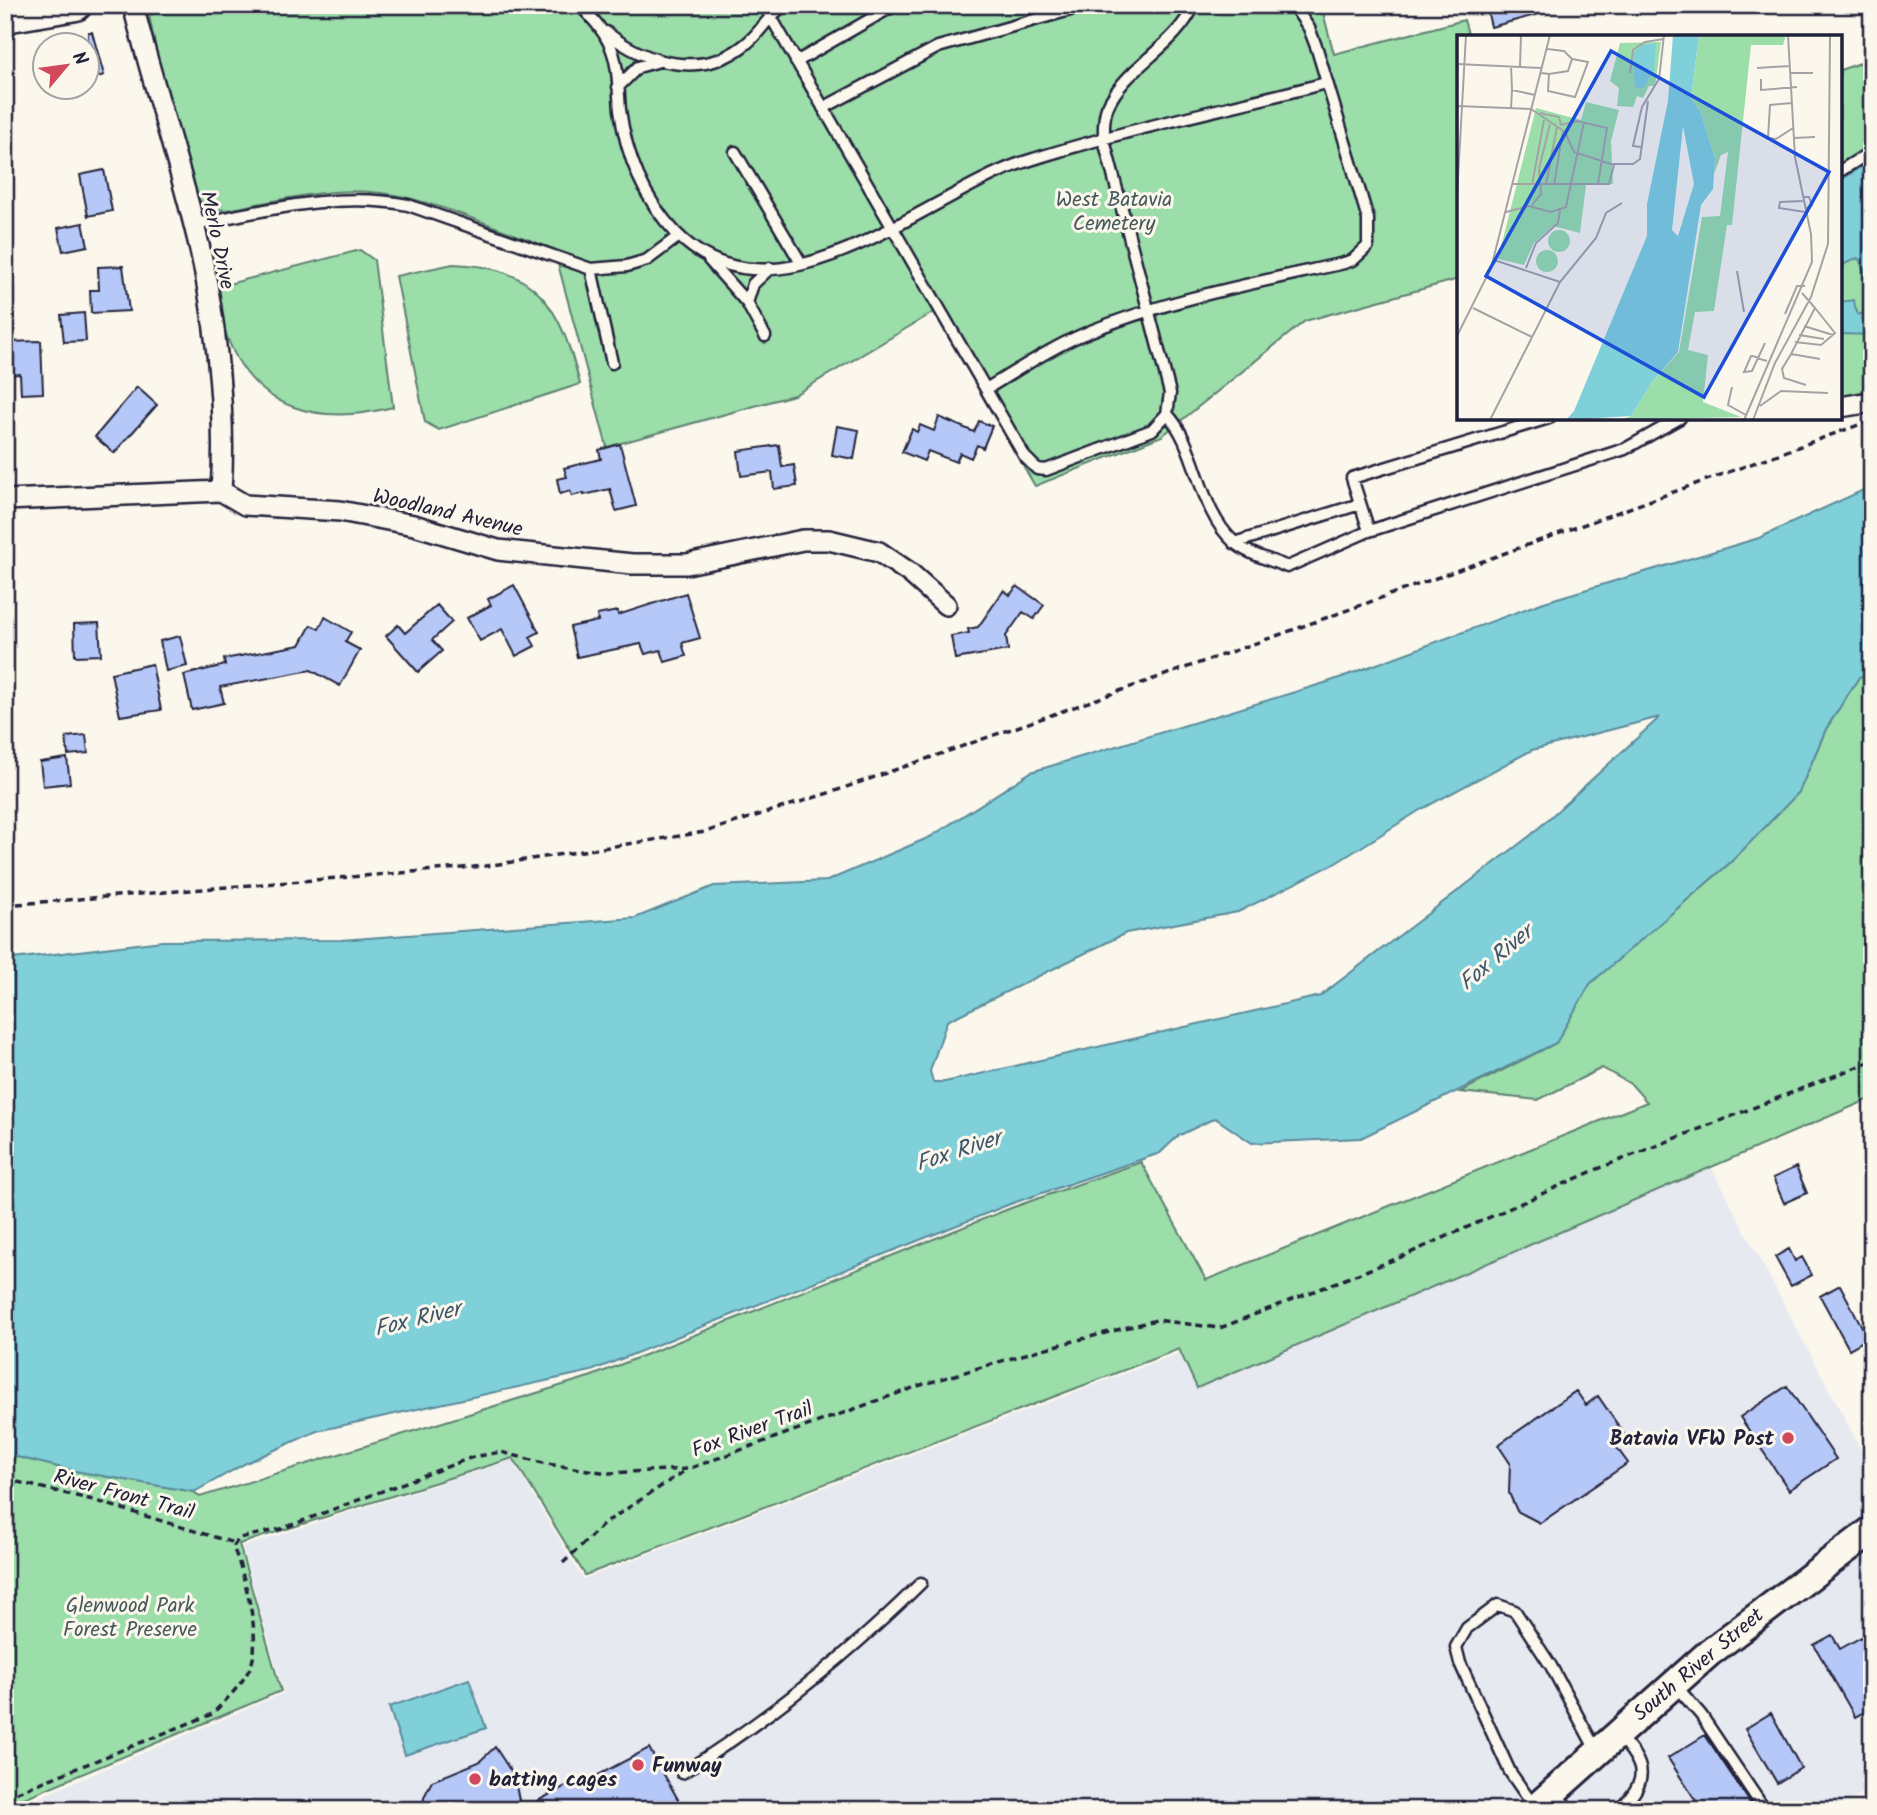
<svg xmlns="http://www.w3.org/2000/svg" width="1877" height="1815" font-family="Kalam,sans-serif">
	<style>
		.built { fill: #e6e9f0 }
		.green { fill: #9bdea9; stroke: #5e8072; stroke-width: 2 }
		.water { fill: #80d0da; stroke: #5a8a9a; stroke-width: 2; fill-rule: evenodd }
		.building { fill: #b6c8f8; stroke: #22223b; stroke-width: 2 }
		.lines { fill: none; stroke-linecap: round; stroke-linejoin: round }
		.lane-casing { stroke: #22223b; stroke-width: 15 }
		.street-casing { stroke: #22223b; stroke-width: 24 }
		.secondary-casing { stroke: #22223b; stroke-width: 32 }
		.primary-casing { stroke: #22223b; stroke-width: 35 }
		.path { stroke: #22223b; stroke-width: 3.5; stroke-dasharray: 7 5; stroke-linecap: butt }
		.lane { stroke: #fbf7ec; stroke-width: 10 }
		.street { stroke: #fbf7ec; stroke-width: 19 }
		.secondary { stroke: #fbf7ec; stroke-width: 26 }
		.primary { stroke: #fbf7ec; stroke-width: 30 }
		.poi-dot { fill: #d1495b; stroke: #fbf7ec; stroke-width: 2.5 }
		.labels { text-anchor: middle; stroke-width: 6; stroke-linejoin: round; paint-order: stroke }
		.park-label { font-size: 21px; fill: #465a5c; stroke: #fbf7ec }
		.street-label { font-size: 21px; fill: #22223b; stroke: #fbf7ec }
		.poi-label { font-size: 21px; font-weight: bold; fill: #22223b; stroke: #fbf7ec; text-anchor: start }
		.water-label { font-size: 23px; font-style: italic; fill: #3e566b; stroke: #fbf7ec }
		.inset-road { fill: none; stroke: #a4a2a5; stroke-width: 2 }
		.view { fill: #1d4ed8; fill-opacity: 0.15; stroke: #1d4ed8; stroke-width: 3.5 }
		.inset-edge { fill: none; stroke: #22223b; stroke-width: 3.5 }
	</style>
	<rect width="100%" height="100%" fill="#fbf7ec"/>
	<filter id="ink" filterUnits="userSpaceOnUse"><feTurbulence type="fractalNoise" baseFrequency=".0143" numOctaves="2"/><feDisplacementMap in="SourceGraphic" scale="14" xChannelSelector="R" yChannelSelector="G"/><feConvolveMatrix kernelMatrix="1 2 1 2 8 2 1 2 1" color-interpolation-filters="sRGB"/></filter>
	<g filter="url(#ink)">
		<path class="built" d="M 1711,1167 L 1872,1470 L 1872,1520 L 1607,1730 L 1520,1810 L 9,1810 L 284,1693 L 242,1547 L 512,1460 L 583,1579 L 1179,1353 L 1197,1388 Z
			M 1872,1550 L 1872,1788 L 1833,1810 L 1551,1810 L 1677,1695 Z"/>
		<path class="green" d="M 186,5 L 1321,5 L 1334,54 L 1464,20 L 1469,37 L 1459,37 L 1459,279 L 1305,321 L 1162,436 L 1035,486 L 934,312 L 794,395 L 607,447 L 554,249 C 503,231 432,199 381,193 C 329,186 276,201 226,210 L 213,209 L 197,199 L 159,66 L 149,15 Z
			M 1872,59 L 1872,389 L 1840,397 L 1840,70 Z
			M 360,250 L 374,260 L 393,407 C 320,426 253,411 226,334 C 220,320 220,302 217,287 Z
			M 453,264 C 539,267 560,307 580,384 L 439,430 L 425,422 L 396,276 Z
			M 1872,672 L 1872,1098 L 1197,1388 L 1179,1349 L 585,1575 L 513,1458 L 239,1544 L 281,1691 L 5,1806 L 5,1454 L 75,1471 L 194,1492 L 200,1497 L 592,1376 L 1011,1208 L 1141,1162 L 1206,1280 L 1647,1102 L 1632,1085 L 1602,1068 L 1538,1100 L 1460,1092 L 1556,1043 L 1589,984 L 1731,862 L 1799,792 L 1826,729 L 1859,677 Z"/>
		<path class="water" d="M 1872,159 L 1872,302 C 1869,291 1864,266 1858,258 L 1844,264 L 1840,282 L 1840,181 Z
			M 1853,300 L 1858,315 L 1872,310 L 1872,335 L 1840,334 L 1840,302 Z
			M 1872,486 L 1872,672 L 1859,677 L 1826,729 L 1799,792 L 1731,862 L 1590,984 L 1556,1043 L 1361,1138 L 1252,1143 L 1215,1118 L 1178,1136 L 1160,1153 L 1010,1204 L 591,1371 L 317,1431 L 248,1462 L 194,1492 L 75,1471 L 5,1454 L 5,960 L 162,941 L 341,940 L 635,918 L 714,886 L 827,881 L 930,837 L 1031,772 L 1331,681 L 1544,602 L 1759,538 ZM 1660,717 L 1531,835 L 1320,996 L 945,1082 L 933,1082 L 930,1071 L 947,1021 L 1126,933 L 1238,912 L 1336,863 L 1420,810 L 1532,750 Z
			M 469,1679 L 486,1728 L 405,1755 L 389,1707 Z"/>
		<path class="building" d="M 1486,5 L 1554,5 L 1554,10 L 1491,27 Z
			M 88,32 L 92,32 L 104,75 L 88,80 Z
			M 104,170 L 112,211 L 88,216 L 80,175 Z
			M 83,223 L 88,246 L 63,251 L 58,228 Z
			M 123,266 L 129,311 L 91,313 L 90,290 L 99,290 L 98,267 Z
			M 84,313 L 86,341 L 64,342 L 61,315 Z
			M 41,341 L 43,393 L 21,394 L 20,374 L 5,375 L 5,342 Z
			M 137,387 L 157,405 L 114,453 L 95,437 Z
			M 939,417 L 974,432 L 979,421 L 992,426 L 983,448 L 977,445 L 971,458 L 960,453 L 956,462 L 928,451 L 924,461 L 902,452 L 912,429 L 917,432 L 920,425 L 934,431 Z
			M 837,426 L 859,430 L 854,459 L 832,455 Z
			M 620,444 L 636,506 L 616,511 L 610,489 L 584,495 L 584,493 L 572,496 L 570,491 L 560,494 L 557,479 L 567,477 L 564,468 L 601,459 L 599,450 Z
			M 779,445 L 782,467 L 794,465 L 797,486 L 774,489 L 772,472 L 741,476 L 738,451 Z
			M 514,585 L 539,632 L 530,637 L 535,646 L 516,656 L 502,629 L 480,641 L 467,618 L 491,605 L 488,599 Z
			M 1017,586 L 1044,605 L 1034,619 L 1023,612 L 1006,636 L 1008,650 L 955,659 L 951,636 L 969,633 L 968,629 L 978,627 L 1004,590 L 1010,595 Z
			M 686,593 L 700,638 L 682,643 L 686,656 L 665,662 L 661,650 L 645,654 L 641,644 L 577,657 L 570,627 L 598,621 L 597,615 L 618,611 L 618,615 Z
			M 437,605 L 452,622 L 432,640 L 442,651 L 418,672 L 386,636 L 398,625 L 405,633 Z
			M 325,617 L 351,632 L 345,642 L 360,650 L 340,686 L 311,670 L 220,687 L 224,703 L 192,710 L 184,675 L 225,665 L 224,659 L 300,645 L 311,625 L 319,629 Z
			M 99,623 L 101,655 L 75,656 L 74,624 Z
			M 180,636 L 187,666 L 166,671 L 160,641 Z
			M 152,664 L 161,710 L 120,716 L 111,673 Z
			M 86,735 L 88,753 L 68,755 L 66,737 Z
			M 67,758 L 70,783 L 43,786 L 40,762 Z
			M 1796,1167 L 1807,1193 L 1784,1203 L 1773,1178 Z
			M 1789,1249 L 1795,1261 L 1802,1257 L 1812,1275 L 1791,1286 L 1775,1257 Z
			M 1840,1285 L 1868,1338 L 1849,1349 L 1820,1296 Z
			M 1787,1386 L 1836,1459 L 1789,1490 L 1740,1417 Z
			M 1576,1391 L 1586,1405 L 1598,1396 L 1626,1437 L 1614,1444 L 1628,1463 L 1540,1523 L 1517,1511 L 1509,1493 L 1510,1463 L 1498,1445 Z
			M 1872,1631 L 1872,1708 L 1855,1717 L 1814,1645 L 1832,1635 L 1840,1649 Z
			M 1771,1713 L 1801,1768 L 1777,1783 L 1745,1729 Z
			M 1705,1735 L 1755,1810 L 1702,1810 L 1668,1758 Z
			M 495,1747 L 514,1776 L 521,1810 L 573,1782 L 576,1787 L 649,1748 L 684,1810 L 423,1810 L 424,1797 L 432,1781 L 479,1762 Z"/>
		<g class="lines">
			<g class="lane-casing">
				<path id="lane" d="M 580,5 C 591,17 602,28 609,43 C 619,63 618,88 620,110 C 626,155 644,200 676,233 C 776,335 926,194 1024,162 C 1123,130 1226,109 1326,83
					M 764,5 L 1025,457 L 1037,469 L 1046,470 L 1152,430 L 1167,414 L 1170,393 L 1104,140 C 1104,129 1103,118 1107,108 C 1125,66 1175,48 1194,5
					M 606,32 C 646,64 703,80 747,43 C 762,31 768,15 785,5
					M 796,62 L 895,5
					M 618,87 L 638,67 L 656,62
					M 823,108 L 938,47 L 1088,5
					M 735,152 L 801,263
					M 1840,171 L 1872,151
					M 194,224 C 264,211 336,191 408,205 L 591,269 L 627,266 L 647,260 L 679,236
					M 709,260 L 747,303 L 765,336
					M 591,269 L 612,363
					M 747,303 L 753,284 L 770,268
					M 986,389 C 1016,371 1047,350 1079,336 C 1163,300 1255,283 1344,263 L 1353,260 L 1368,246 L 1368,219 L 1317,49 L 1309,28 L 1293,5
					M 1167,414 C 1198,446 1197,509 1234,542 C 1246,554 1272,560 1287,567 L 1369,531 L 1625,449 L 1680,418
					M 1369,531 L 1352,478 L 1549,418
					M 1234,543 L 1360,504
					M 1675,1685 L 1701,1715 L 1762,1806
					M 1619,1736 C 1647,1767 1649,1780 1619,1810
					M 682,1773 C 769,1719 848,1655 921,1583
					M 1554,1791 L 1569,1810
					M 1535,1808 L 1510,1772 L 1460,1663 L 1456,1647 L 1467,1628 L 1498,1605 L 1515,1611 L 1551,1666 L 1597,1752"/>
			</g>
			<g class="street-casing">
				<path id="street" d="M 133,5 C 151,78 175,149 193,221 C 214,300 227,409 221,491
					M 1840,407 L 1872,402
					M 5,500 L 221,491 L 245,505 L 340,511 L 414,525 L 498,550 L 632,564 L 687,564 L 803,540 L 829,540 L 879,552 L 910,573 L 946,605"/>
			</g>
			<g class="secondary-casing">
				<path id="secondary" d="M 1533,1810 L 1709,1653 L 1872,1530"/>
			</g>
			<g class="primary-casing">
				<path id="primary" d="M 5,17 L 76,5"/>
			</g>
			<path class="path" d="M 5,905 L 486,866 L 705,832 L 835,791 L 1276,636 L 1864,423
				M 5,1479 L 93,1500 L 234,1543
				M 563,1563 L 605,1523 L 686,1470
				M 5,1797 L 212,1714 C 226,1700 240,1687 250,1668 C 263,1641 244,1573 233,1547 L 239,1538 L 281,1529 L 473,1457 L 501,1452 L 547,1464 L 609,1473 L 688,1469 L 921,1385 L 1039,1350 L 1156,1320 L 1220,1328 L 1401,1257 L 1595,1170 L 1872,1061"/>
			<use href="#lane" class="lane"/>
			<use href="#street" class="street"/>
			<use href="#secondary" class="secondary"/>
			<use href="#primary" class="primary"/>
		</g>
	</g>
	<g class="poi-dot">
		<circle cx="1788" cy="1438" r="7"/>
		<circle cx="638" cy="1765" r="7"/>
		<circle cx="475" cy="1779" r="7"/>
	</g>
	<g class="labels">
		<g class="park-label">
			<text x="1114" y="206">West Batavia<tspan x="1114" dy="24">Cemetery</tspan></text>
			<text x="130" y="1612">Glenwood Park<tspan x="130" dy="24">Forest Preserve</tspan></text>
		</g>
		<g class="street-label">
			<text transform="translate(218 240) rotate(78)" y="7">Merlo Drive</text>
			<text transform="translate(448 512) rotate(13)" y="7">Woodland Avenue</text>
			<text transform="translate(752 1429) rotate(-20)" y="7">Fox River Trail</text>
			<text transform="translate(124 1494) rotate(15)" y="7">River Front Trail</text>
			<text transform="translate(1698 1664) rotate(-40)" y="7">South River Street</text>
		</g>
		<g class="poi-label">
			<text x="1774" y="1445" text-anchor="end">Batavia VFW Post</text>
			<text x="652" y="1772">Funway</text>
			<text x="489" y="1786">batting cages</text>
		</g>
		<g class="water-label">
			<text transform="translate(1495 957) rotate(-40)" y="8">Fox River</text>
			<text transform="translate(958 1150) rotate(-18)" y="8">Fox River</text>
			<text transform="translate(417 1318) rotate(-14)" y="8">Fox River</text>
		</g>
	</g>
	<g transform="translate(1457 35)">
		<rect width="385" height="385" fill="#fbf7ec"/>
		<path d="M 242,0 L 329,0 L 326,10 L 294,10 L 275,190 L 270,190 L 257,276 L 238,277 L 231,315 L 251,320 L 246,367 L 284,382 L 163,385 L 174,381 L 195,347 L 222,317 L 245,182 L 263,181 L 271,117 L 264,120 L 257,139 L 258,124 L 244,78 L 234,63 ZM 204,7 L 198,51 L 192,51 L 186,63 L 180,61 L 176,72 L 160,71 L 162,53 L 153,46 L 163,8 ZM 129,67 L 162,75 L 154,106 L 156,149 L 129,150 L 123,198 L 96,191 L 77,208 L 67,230 L 41,224 L 79,73 L 124,85 ZM91 206a11 11 0 1 1 22 0a11 11 0 1 1-22 0ZM79 226a11 11 0 1 1 22 0a11 11 0 1 1-22 0Z" fill="#9bdea9"/>
		<path d="M 216,0 L 242,0 L 234,63 L 244,78 L 258,124 L 256,154 L 244,170 L 221,317 L 195,347 L 174,381 L 109,385 L 117,376 L 190,201 L 190,169 L 211,66 ZM 226,91 L 237,149 L 221,201 L 215,195 ZM 199,8 L 197,35 L 187,52 L 178,54 L 176,18 L 186,10 Z" fill="#80d0da" fill-rule="evenodd"/>
		<path class="inset-road" d="M 90,14 L 107,16 L 115,24M 0,29 L 85,33M 54,31 L 55,55M 63,31 L 64,0M 300,33 L 332,31M 84,38 L 92,39 L 91,56 L 118,62 L 131,27 L 115,24 L 111,36 L 92,39M 173,38 L 176,15 L 188,7 L 207,4M 334,38 L 356,38M 304,44 L 304,55 L 340,52M 334,68 L 313,70 L 311,103 L 319,104 L 336,93M 0,71 L 74,74 L 108,97 L 117,117 L 157,130 L 152,149 L 56,149M 54,73 L 55,55 L 78,60M 83,78 L 102,82 L 104,90M 104,90 L 120,86 L 150,93 L 141,149M 337,103 L 358,102M 184,112 L 176,111 L 185,72 L 202,44 L 207,0M 156,129 L 176,129 L 183,124 L 191,66M 89,149 L 100,92M 75,150 L 87,85M 97,150 L 106,95M 0,161 L 9,0M 346,162 L 352,162 L 355,170 L 348,174M 346,166 L 323,167 L 322,173 L 348,177M 75,170 L 84,159 L 82,134 L 93,89M 49,177 L 72,171 L 94,177 L 109,172 L 127,87M 37,225 L 103,247M 69,233 L 79,208 L 101,188 L 103,175M 280,236 L 287,277M 345,258 L 358,273 L 334,319 L 363,324M 16,273 L 75,302M 328,279 L 340,251 L 348,251M 347,291 L 376,300M 342,300 L 367,304M 0,301 L 34,233 L 93,0M 338,307 L 364,310 L 378,298 L 358,273M 308,308 L 301,323 L 295,336 L 287,337 L 294,321 L 295,321 L 299,322 L 303,324 L 310,326M 334,319 L 325,334 L 327,343 L 349,350M 275,352 L 271,370 L 289,380M 303,371 L 324,356 L 371,358M 33,385 L 103,247 L 139,203 L 149,178 L 165,168M 287,385 L 355,227 L 354,199 L 338,122 L 331,0M 296,385 L 318,328 L 354,262 L 371,209 L 373,0"/>
		<path class="view" d="M 154,16 L 372,137 L 247,362 L 29,241 Z"/>
		<rect width="385" height="385" class="inset-edge"/>
	</g>
	<rect width="1877" height="1815" fill="none" stroke="#fbf7ec" stroke-width="28"/>
	<rect x="14" y="14" width="1849" height="1787" fill="none" stroke="#22223b" stroke-width="2.5" filter="url(#ink)"/>
	<g transform="translate(66 66) rotate(61)"><circle r="33" fill="#fbf7ec" stroke="#a4a2a5" stroke-width="2"/>
	<path d="M0-5L12 26L0 18L-12 26Z" fill="#d1495b"/>
	<text y="-10" font-size="19" font-weight="bold" text-anchor="middle" fill="#22223b">N</text>
	</g>
</svg>
